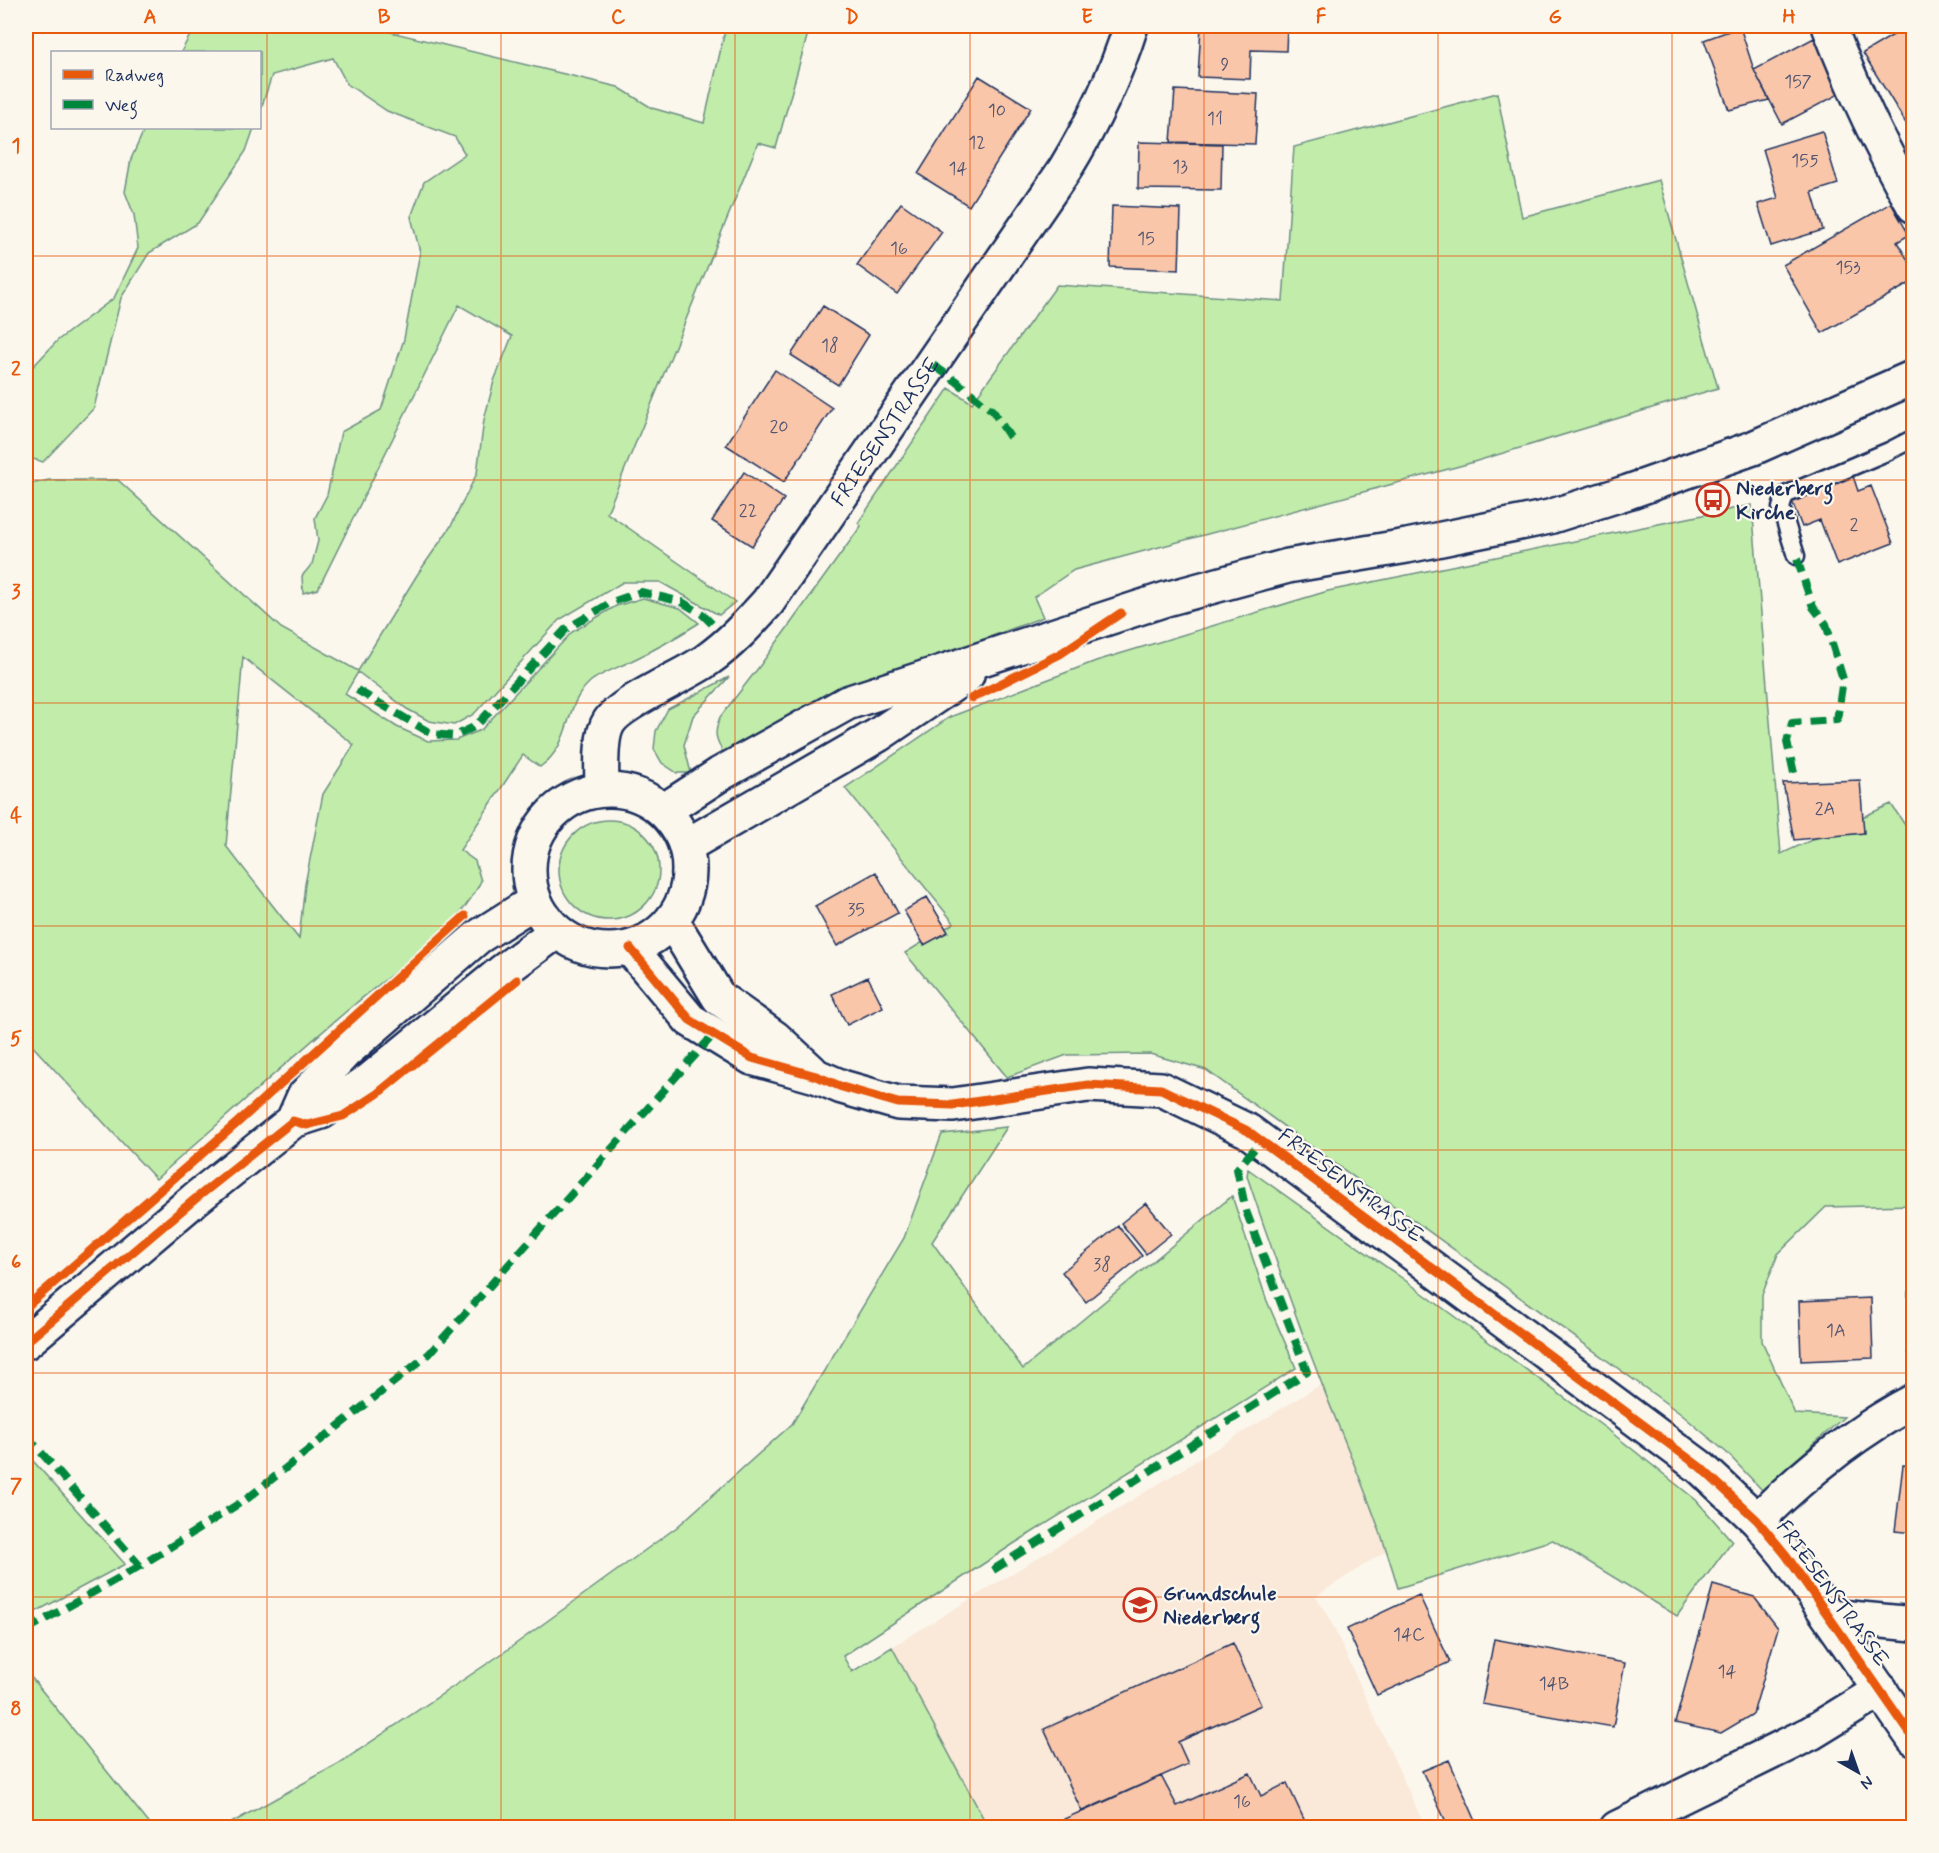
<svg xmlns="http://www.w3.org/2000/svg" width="1939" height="1853" font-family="Mynerve,sans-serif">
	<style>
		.built { fill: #fae8d8 }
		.green { fill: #c1eca9; stroke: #6e8e84; stroke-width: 1.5; fill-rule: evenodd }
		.building { fill: #f9c6a9; stroke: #1b2f5e; stroke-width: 1.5 }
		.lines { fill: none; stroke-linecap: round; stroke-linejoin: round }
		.service-casing { stroke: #1b2f5e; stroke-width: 21 }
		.minor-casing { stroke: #1b2f5e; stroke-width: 38 }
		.tertiary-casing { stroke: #1b2f5e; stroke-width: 38 }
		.secondary-casing { stroke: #1b2f5e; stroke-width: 38 }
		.service { stroke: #fbf7ec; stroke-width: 16 }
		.minor { stroke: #fbf7ec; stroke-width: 33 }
		.tertiary { stroke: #fbf7ec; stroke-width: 33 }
		.secondary { stroke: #fbf7ec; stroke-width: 33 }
		.quiet { stroke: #00873e; stroke-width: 8; stroke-dasharray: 15 8; stroke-linecap: butt }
		.cycleway-casing { stroke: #fbf7ec; stroke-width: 13 }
		.cycleway { stroke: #e8590c; stroke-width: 9 }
		.grid { fill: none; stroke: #e8590c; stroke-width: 1.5; stroke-opacity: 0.55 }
		.labels { text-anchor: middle; stroke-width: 4.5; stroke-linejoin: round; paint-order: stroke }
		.number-label { font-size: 18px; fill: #525571 }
		.street-label { font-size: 21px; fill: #1b2f5e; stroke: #fbf7ec }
		.poi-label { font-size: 21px; font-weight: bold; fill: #1b2f5e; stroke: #fbf7ec; text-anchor: start }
		.neatline { fill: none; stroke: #e8590c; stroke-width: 2 }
		.grid-label { font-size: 20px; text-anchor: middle; font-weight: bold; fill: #e8590c }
	</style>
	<rect width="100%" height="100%" fill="#fbf7ec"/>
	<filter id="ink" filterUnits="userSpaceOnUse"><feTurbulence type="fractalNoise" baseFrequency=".0167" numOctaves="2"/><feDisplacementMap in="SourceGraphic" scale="12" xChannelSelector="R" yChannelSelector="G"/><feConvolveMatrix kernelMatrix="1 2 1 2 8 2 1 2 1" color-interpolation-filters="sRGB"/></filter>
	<g filter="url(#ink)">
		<path class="built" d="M 1322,1384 L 1387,1550 L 1316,1596 L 1331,1622 L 1425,1827 L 1015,1828 L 1013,1825 L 1008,1827 L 988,1827 L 892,1647 Z"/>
		<path class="green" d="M 195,26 L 378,26 L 378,29 L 618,87 L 652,108 L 704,123 L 726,26 L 810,26 L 776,148 L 758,143 L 607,513 L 735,602 L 719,615 L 660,582 L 623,582 L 559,620 L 474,714 L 454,725 L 429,721 L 407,709 L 358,672 L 345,694 L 397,727 L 428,741 L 456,740 L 481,730 L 572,632 L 616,606 L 643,598 L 680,608 L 699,623 C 677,637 655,650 631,661 C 620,667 599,674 590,682 C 562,707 574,742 540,767 L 523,755 L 460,850 L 475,861 L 481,881 C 458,930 396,969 355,1004 C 287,1061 222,1121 156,1179 L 26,1039 L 26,485 L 49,480 L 118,480 L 281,628 L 358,671 L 417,575 L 451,526 L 477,473 L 484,420 L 494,381 L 512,336 L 459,305 L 318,589 L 303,593 L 302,576 L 312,564 L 318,541 L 315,518 L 327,495 L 341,432 L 381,410 L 404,339 L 420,252 L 411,217 L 424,182 L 465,154 L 455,137 L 387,111 L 347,84 L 333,58 L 272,75 L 260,112 L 260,52 L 181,52 ZM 243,657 L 354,745 L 323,794 L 305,884 L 299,939 L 226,846 Z
			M 1497,93 L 1522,217 L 1659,180 L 1718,388 L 1467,464 L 1074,570 L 1034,597 L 1043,617 L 968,645 L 827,703 L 725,756 C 716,739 713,735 720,717 L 759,667 L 861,526 L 858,523 L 949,388 L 972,403 L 1057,285 L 1283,301 L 1294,147 Z
			M 145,128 L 254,128 L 246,151 L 198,223 L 149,253 L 121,298 L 94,408 L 43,462 L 26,457 L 26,374 L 58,340 L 114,298 L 138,248 L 134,215 L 125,192 L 131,159 Z
			M 1752,505 L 1781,854 L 1891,804 L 1913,837 L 1913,1205 L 1826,1207 L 1778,1254 L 1762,1295 L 1762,1341 L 1795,1414 L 1844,1417 L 1762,1490 L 1727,1453 L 1681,1414 L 1206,1070 L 1150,1054 L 1067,1055 L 1007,1077 L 905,953 L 954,923 L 845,788 L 950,717 L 1096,661 L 1328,591 Z
			M 729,677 L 693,716 L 684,745 L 691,773 L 677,773 L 662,763 L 654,749 L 656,731 L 668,709 Z
			M559 870a50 50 0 1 1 100 0a50 50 0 1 1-100 0Z
			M 1007,1127 L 932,1242 L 1023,1369 L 1232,1196 L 1267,1301 L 1296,1368 L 1015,1543 L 843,1656 L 852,1672 L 892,1647 L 988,1827 L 224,1827 L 338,1764 L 503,1653 L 677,1527 L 792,1424 L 904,1238 L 942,1134 Z
			M 1248,1169 L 1409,1283 L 1612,1433 L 1696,1500 L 1732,1541 L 1677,1616 L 1553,1540 L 1398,1588 C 1380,1524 1353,1462 1328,1400 C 1299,1326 1272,1251 1247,1176 Z
			M 26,1453 L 125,1564 L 26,1617 Z
			M 26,1671 L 152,1827 L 26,1827 Z"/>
		<path class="building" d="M 1201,26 L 1287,26 L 1286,51 L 1251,50 L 1250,79 L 1198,77 Z
			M 1740,27 L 1754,70 L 1769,100 L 1729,110 L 1704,40 Z
			M 1905,28 L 1914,42 L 1914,121 L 1907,125 L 1863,53 Z
			M 1814,38 L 1843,92 L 1782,124 L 1754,70 Z
			M 979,76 L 1031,108 L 969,206 L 918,174 Z
			M 1175,90 L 1258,94 L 1255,144 L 1171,142 Z
			M 1822,131 L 1838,184 L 1812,192 L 1823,230 L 1771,246 L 1758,204 L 1778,198 L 1763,149 Z
			M 1139,142 L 1222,144 L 1221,190 L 1138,189 Z
			M 901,203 L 942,232 L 897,294 L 857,265 Z
			M 1891,203 L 1909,235 L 1897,242 L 1914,270 L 1914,281 L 1822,333 L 1783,265 Z
			M 1112,206 L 1181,209 L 1179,270 L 1110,267 Z
			M 823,306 L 869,335 L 838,385 L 791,355 Z
			M 775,370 L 832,408 L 784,482 L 726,445 Z
			M 744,472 L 784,499 L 752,546 L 712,521 Z
			M 1853,476 L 1858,491 L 1871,486 L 1893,543 L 1837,565 L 1820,520 L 1802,527 L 1791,499 Z
			M 1860,780 L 1864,833 L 1794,840 L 1783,783 Z
			M 876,872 L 898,913 L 837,946 L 815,906 Z
			M 927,897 L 948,932 L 924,945 L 904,911 Z
			M 868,977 L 883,1007 L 847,1025 L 832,994 Z
			M 1146,1203 L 1171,1234 L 1146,1254 L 1121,1223 Z
			M 1118,1226 L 1142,1256 L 1086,1302 L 1062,1272 Z
			M 1908,1292 L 1914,1292 L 1914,1353 L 1908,1353 Z
			M 1871,1298 L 1873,1358 L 1801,1361 L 1799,1301 Z
			M 1903,1465 L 1914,1466 L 1914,1533 L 1895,1531 Z
			M 1713,1585 L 1754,1597 L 1778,1628 L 1753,1714 L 1721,1733 L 1675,1723 Z
			M 1419,1595 L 1450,1662 L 1377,1695 L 1347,1629 Z
			M 1494,1639 L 1625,1663 L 1613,1727 L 1482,1704 Z
			M 1233,1643 L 1261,1705 L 1178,1742 L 1188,1764 L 1082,1812 L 1044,1729 Z
			M 1449,1760 L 1479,1828 L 1449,1828 L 1422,1771 Z
			M 1250,1773 L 1261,1796 L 1287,1783 L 1308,1828 L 1069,1828 L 1064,1819 L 1161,1776 L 1177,1806 Z"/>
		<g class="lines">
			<g class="service-casing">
				<path id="service" d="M 1796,556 L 1781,508 L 1785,495 L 1889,451 L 1914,438"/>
			</g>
			<g class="minor-casing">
				<path id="minor" d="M 1829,26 C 1853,88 1881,148 1914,206
					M 1757,1520 C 1804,1474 1856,1431 1914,1401
					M 1829,1616 L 1914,1624
					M 1617,1828 L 1811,1733 L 1881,1690"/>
			</g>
			<g class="tertiary-casing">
				<g id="tertiary">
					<path id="s1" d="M 602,790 C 602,772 599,737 609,722 C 621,702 685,676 707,660 C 730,644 749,623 768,602 L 1065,169 C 1093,123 1115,77 1131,26"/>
					<path d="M 672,921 L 719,998 L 775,1038 L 811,1071"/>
					<path d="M 630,948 L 690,1020 L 752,1058 L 816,1076 L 842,1087 L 898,1103 L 953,1105 L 1088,1085 L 1161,1089 L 1248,1131 L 1700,1467 L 1757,1520 L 1786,1555 L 1914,1739"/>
				</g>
			</g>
			<g class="secondary-casing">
				<path id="secondary" d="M529 870a80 80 0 1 1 160 0a80 80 0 1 1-160 0Z
					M 663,811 L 720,774 L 847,703 L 1166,599 L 1288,566 L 1407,546 L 1549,517 L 1628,492 L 1753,448 L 1914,377
					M 686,846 L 878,735 L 967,675
					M 293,1121 L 304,1096 L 345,1052 L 478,937 L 535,901
					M 26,1342 L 194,1200 L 293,1121 L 321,1112 L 370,1080 L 503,971 L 557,931"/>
			</g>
			<use href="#service" class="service"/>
			<use href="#minor" class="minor"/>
			<use href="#tertiary" class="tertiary"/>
			<use href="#secondary" class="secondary"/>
			<path class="quiet" d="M 933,365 L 956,381 L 993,411 L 1013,442
				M 357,690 L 432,734 L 455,736 L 476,726 L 566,629 L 612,602 L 641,592 L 682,602 L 702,614 L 714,626
				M 1794,773 L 1787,742 L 1792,723 L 1837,720 L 1843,679 L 1826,624 L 1813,607 L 1796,556
				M 26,1435 L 140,1566 L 248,1498 L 429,1354 L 714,1034
				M 993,1570 L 1307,1372 L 1246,1211 L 1237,1169 L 1261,1141
				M 26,1630 L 140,1566"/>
			<g class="cycleway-casing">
				<path id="cycleway" d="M 972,698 L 1060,654 L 1121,613
					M 630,948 L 690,1020 L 752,1058 L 816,1076 L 842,1087 L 898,1103 L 953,1105 L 1088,1085 L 1161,1089 L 1248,1131 L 1700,1467 L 1757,1520 L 1786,1555 L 1914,1739
					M 26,1307 L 237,1123 L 465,916
					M 26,1342 L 194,1200 L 293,1121 L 307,1125 L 343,1116 L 377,1094 L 517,980"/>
			</g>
			<use href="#cycleway" class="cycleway"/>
		</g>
	</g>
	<path class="grid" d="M 267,26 L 267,1828M 501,26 L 501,1828M 735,26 L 735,1828M 970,26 L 970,1828M 1204,26 L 1204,1828M 1438,26 L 1438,1828M 1672,26 L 1672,1828M 26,256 L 1914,256M 26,480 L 1914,480M 26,703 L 1914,703M 26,926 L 1914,926M 26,1150 L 1914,1150M 26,1373 L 1914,1373M 26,1597 L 1914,1597"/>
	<defs>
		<g id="bus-ring" transform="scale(1.725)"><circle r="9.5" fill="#fbf7ec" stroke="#c8321e" stroke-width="1.5"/><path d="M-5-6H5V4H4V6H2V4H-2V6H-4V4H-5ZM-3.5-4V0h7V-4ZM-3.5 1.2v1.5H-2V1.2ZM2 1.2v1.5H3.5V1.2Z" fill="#c8321e"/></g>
		<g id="school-ring" transform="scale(1.725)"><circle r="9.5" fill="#fbf7ec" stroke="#c8321e" stroke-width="1.5"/><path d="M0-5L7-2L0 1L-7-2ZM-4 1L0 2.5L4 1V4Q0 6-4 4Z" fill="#c8321e"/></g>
	</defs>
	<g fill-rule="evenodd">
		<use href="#bus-ring" x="1713" y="500"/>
		<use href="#school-ring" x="1140" y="1605"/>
	</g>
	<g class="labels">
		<g class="number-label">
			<text x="1225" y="70">9</text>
			<text x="1798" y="87">157</text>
			<text x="997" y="116">10</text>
			<text x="1215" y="124">11</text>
			<text x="977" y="148">12</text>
			<text x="1805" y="166">155</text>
			<text x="1180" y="172">13</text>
			<text x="958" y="174">14</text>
			<text x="1146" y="244">15</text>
			<text x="899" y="254">16</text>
			<text x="1848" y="273">153</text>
			<text x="830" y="351">18</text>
			<text x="779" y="432">20</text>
			<text x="748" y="516">22</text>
			<text x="1854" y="530">2</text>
			<text x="1825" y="814">2A</text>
			<text x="856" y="915">35</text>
			<text x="1102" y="1270">38</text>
			<text x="1836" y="1336">1A</text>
			<text x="1409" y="1640">14C</text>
			<text x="1727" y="1677">14</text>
			<text x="1554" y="1689">14B</text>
			<text x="1242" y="1807">16</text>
		</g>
		<g class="street-label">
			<text dy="7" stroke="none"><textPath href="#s1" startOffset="477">FRIESENSTRASSE</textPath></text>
			<text transform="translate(1351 1185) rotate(37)" y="7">FRIESENSTRASSE</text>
			<text transform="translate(1833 1593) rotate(54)" y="7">FRIESENSTRASSE</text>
		</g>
		<g class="poi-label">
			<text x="1736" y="495">Niederberg<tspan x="1736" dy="24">Kirche</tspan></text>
			<text x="1163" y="1600">Grundschule<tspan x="1163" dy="24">Niederberg</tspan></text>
		</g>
	</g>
	<rect width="1939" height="1853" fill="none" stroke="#fbf7ec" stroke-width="66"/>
	<rect x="51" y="51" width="210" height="78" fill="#fbf7ec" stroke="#a1a7b3" stroke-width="1.5"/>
	<rect x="63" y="70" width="30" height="9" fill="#e8590c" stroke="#a1a7b3" stroke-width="1.5"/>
	<text x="105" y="81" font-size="18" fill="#1b2f5e">Radweg</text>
	<rect x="63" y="100" width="30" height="9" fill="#00873e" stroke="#a1a7b3" stroke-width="1.5"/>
	<text x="105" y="111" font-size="18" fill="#1b2f5e">Weg</text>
	<g transform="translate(1858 1772) rotate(140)" stroke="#fbf7ec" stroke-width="4.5" paint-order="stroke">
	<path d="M0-4.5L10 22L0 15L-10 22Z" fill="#1b2f5e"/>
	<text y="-9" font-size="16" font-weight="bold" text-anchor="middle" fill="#1b2f5e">N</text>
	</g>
	<rect x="33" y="33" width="1873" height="1787" class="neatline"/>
	<g class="grid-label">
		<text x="150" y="23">A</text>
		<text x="384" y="23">B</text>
		<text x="618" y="23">C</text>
		<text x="852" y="23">D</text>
		<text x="1087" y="23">E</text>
		<text x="1321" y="23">F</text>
		<text x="1555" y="23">G</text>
		<text x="1789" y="23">H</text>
		<text x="16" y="152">1</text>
		<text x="16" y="375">2</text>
		<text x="16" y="598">3</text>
		<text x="16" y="822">4</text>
		<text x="16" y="1045">5</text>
		<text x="16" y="1268">6</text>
		<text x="16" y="1492">7</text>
		<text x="16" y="1715">8</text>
	</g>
</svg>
